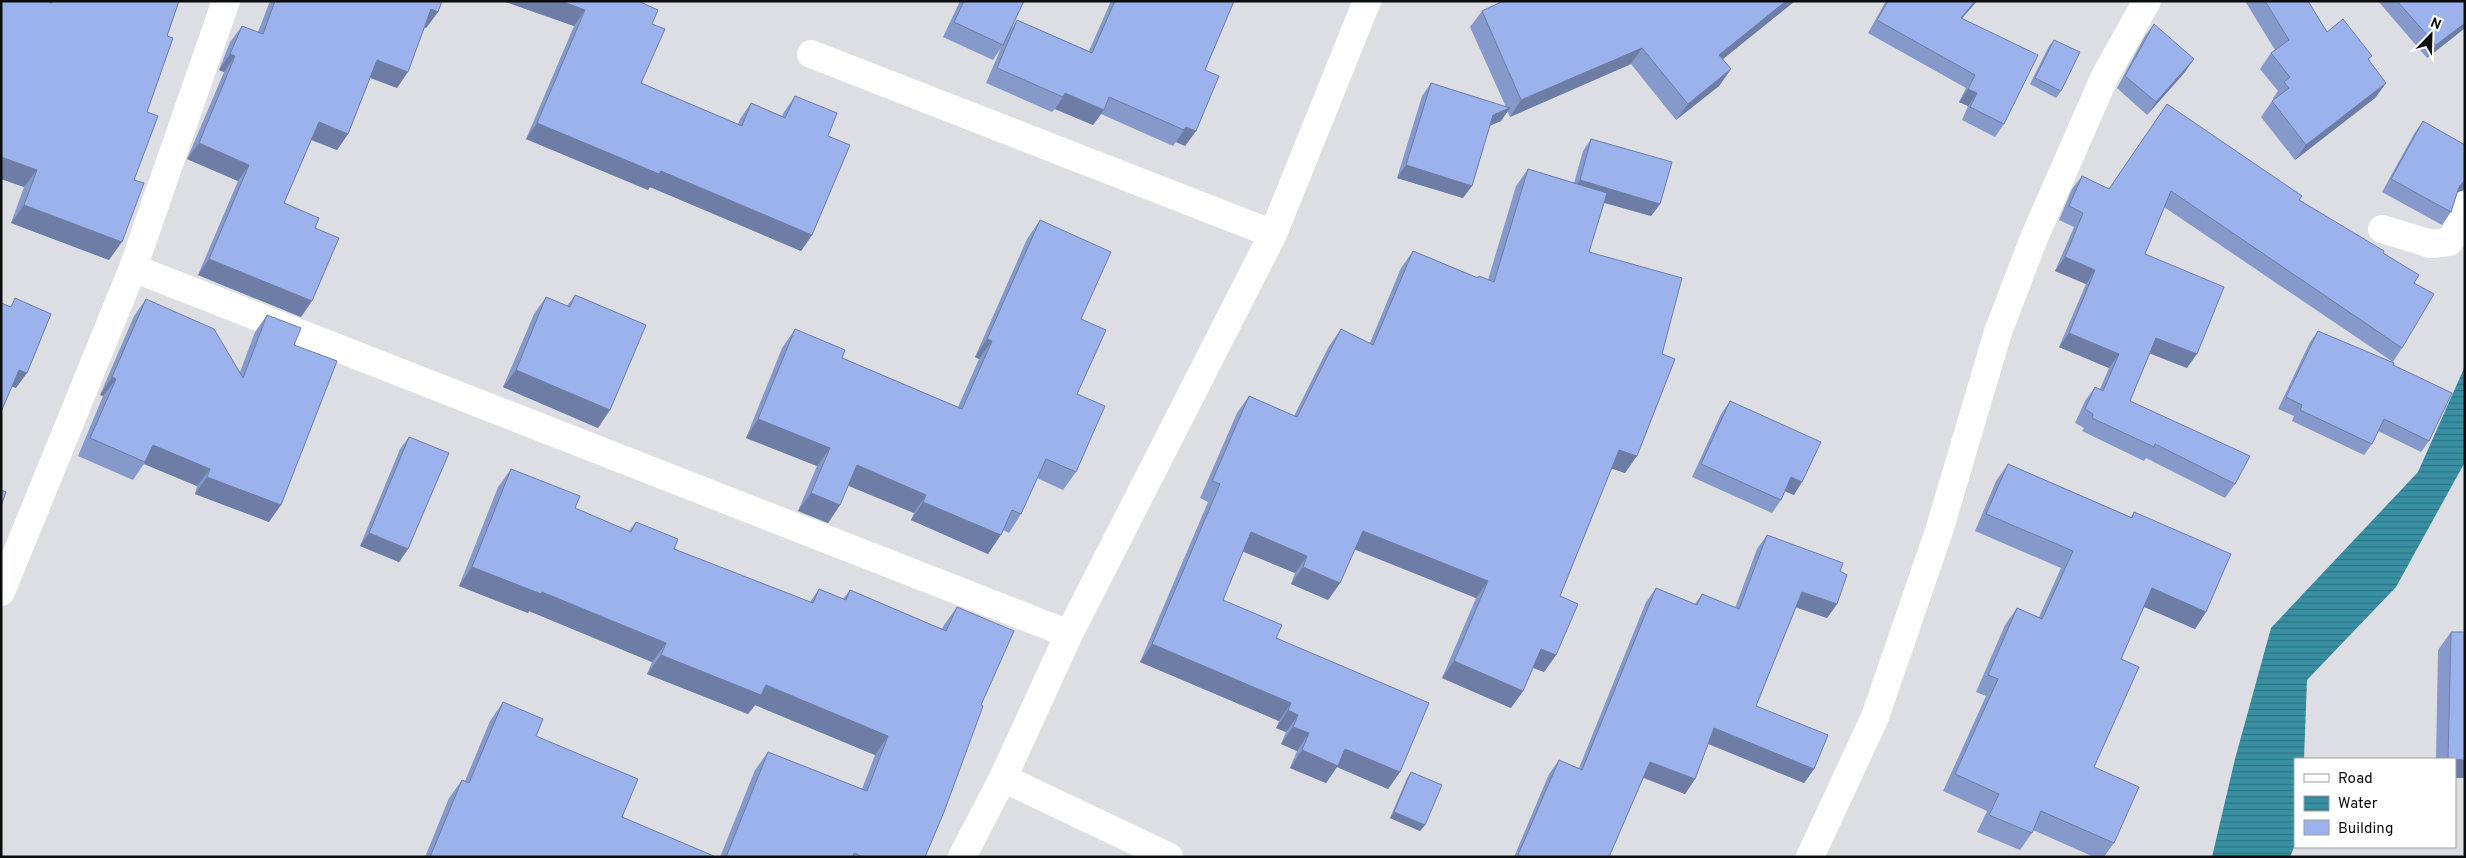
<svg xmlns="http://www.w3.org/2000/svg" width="2466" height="858" font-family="Overpass,sans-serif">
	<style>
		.water { fill: url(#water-rules) }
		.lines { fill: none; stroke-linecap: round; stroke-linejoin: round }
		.minor { stroke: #fff; stroke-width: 28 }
		.wall { fill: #8699cb }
		.shaded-wall { fill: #6d7da5 }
		.building { fill: #9cb2ec; stroke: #6d7da5 }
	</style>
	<defs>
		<pattern id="water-rules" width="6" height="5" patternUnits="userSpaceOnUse" patternTransform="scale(1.25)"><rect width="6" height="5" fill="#3990a3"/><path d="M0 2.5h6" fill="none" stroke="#2e7483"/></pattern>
	</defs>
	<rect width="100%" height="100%" fill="#dcdee4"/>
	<path class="water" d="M 2465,366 L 2465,462 L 2396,587 L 2307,680 L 2304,759 L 2295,759 L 2295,845 L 2290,857 L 2212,857 L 2235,759 L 2271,628 L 2418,472 Z"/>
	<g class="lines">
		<path class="minor" d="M 811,54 L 1273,234
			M 2382,229 L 2431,244 L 2449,242 L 2456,232 L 2465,205
			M 133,268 L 1069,634
			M 1,592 L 133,268 L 226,1
			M 1003,778 L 1169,857
			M 962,857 L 1003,778 L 1069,634 L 1273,234 L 1367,1
			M 1810,857 L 1875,717 L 1939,531 L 1998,332 L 2034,238 L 2105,76 L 2147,1"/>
	</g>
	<path class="wall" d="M 1,1 L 51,2 L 51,1 L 179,1 L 167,36 L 147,112 L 134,180 L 109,260 L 11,223 L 24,187 L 1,179 Z
		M 270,1 L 442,1 L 438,12 L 426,28 L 425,27 L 397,88 L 370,78 L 348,134 L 337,150 L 311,140 L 284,203 L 315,228 L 301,317 L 198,275 L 238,181 L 187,159 L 224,72 L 219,70 L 230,42 L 242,26 L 258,32 Z
		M 503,1 L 638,1 L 652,24 L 641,83 L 738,124 L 740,119 L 751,103 L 782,116 L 784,112 L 795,96 L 828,136 L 812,235 L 801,251 L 650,187 L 648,190 L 526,139 L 574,26 Z
		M 960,1 L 1024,1 L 1010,31 L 1017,20 L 1089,51 L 1111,1 L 1234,1 L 1205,70 L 1196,131 L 1185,146 L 1176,142 L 1173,146 L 1101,114 L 1093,125 L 1055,109 L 1052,112 L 986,83 L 1001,48 L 993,60 L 943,37 Z
		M 1503,1 L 1795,1 L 1723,59 L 1731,69 L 1719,86 L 1676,120 L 1631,64 L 1510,117 L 1507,111 L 1501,121 L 1490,125 L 1463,198 L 1397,178 L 1422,96 L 1431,83 L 1506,107 L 1470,27 L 1482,11 Z
		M 1886,1 L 1977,1 L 1962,18 L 2004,124 L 1995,137 L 1962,120 L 1968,106 L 1959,102 L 1966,88 L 1868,33 Z
		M 2245,1 L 2308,1 L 2327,32 L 2369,60 L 2386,83 L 2375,98 L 2295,160 L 2261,117 L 2272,101 L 2274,100 L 2273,98 L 2278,91 L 2260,69 L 2271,53 L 2275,50 Z
		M 2378,1 L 2465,1 L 2465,28 L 2427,58 Z
		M 2154,24 L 2185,72 L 2147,115 L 2117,88 L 2145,36 Z
		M 2054,40 L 2061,91 L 2056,98 L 2030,84 L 2049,46 Z
		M 2167,104 L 2299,200 L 2383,253 L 2414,283 L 2402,348 L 2393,362 L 2164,207 L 2145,254 L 2187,368 L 2150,353 L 2130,401 L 2235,484 L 2225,498 L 2146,458 L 2144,461 L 2082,431 L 2084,428 L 2075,423 L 2085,401 L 2095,387 L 2100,389 L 2109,368 L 2059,347 L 2086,284 L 2055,271 L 2074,227 L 2059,220 L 2072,189 L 2082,176 L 2109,189 Z
		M 2423,121 L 2464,190 L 2457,192 L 2451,212 L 2442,225 L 2382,192 L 2414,134 Z
		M 1591,139 L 1660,204 L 1651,216 L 1604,203 L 1589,252 L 1625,473 L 1611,468 L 1560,596 L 1556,655 L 1544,672 L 1533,668 L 1523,691 L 1511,708 L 1442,678 L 1476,598 L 1355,549 L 1340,583 L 1328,600 L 1291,584 L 1295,573 L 1243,551 L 1223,600 L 1276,638 L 1400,772 L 1388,789 L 1337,767 L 1326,783 L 1290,768 L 1297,751 L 1281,744 L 1286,732 L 1276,728 L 1279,721 L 1140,662 L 1208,502 L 1200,498 L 1237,413 L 1249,396 L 1294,416 L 1329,346 L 1341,329 L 1370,343 L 1401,268 L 1413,251 L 1478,278 L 1488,280 L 1516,186 L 1528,169 L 1574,183 L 1583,151 Z
		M 1040,220 L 1081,319 L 1077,394 L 1076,472 L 1063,490 L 1037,478 L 1021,514 L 1009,533 L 1003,530 L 988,554 L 911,520 L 914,513 L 848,485 L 840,505 L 828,523 L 798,511 L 817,466 L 746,438 L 782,348 L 795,329 L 842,358 L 958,407 L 979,359 L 975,357 L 1027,239 Z
		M 575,295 L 598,428 L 503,387 L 534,314 L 546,297 L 567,306 Z
		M 146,299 L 240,372 L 255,332 L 267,315 L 294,345 L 269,522 L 195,494 L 197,486 L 144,464 L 133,480 L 78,456 L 103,396 L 100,395 L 134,316 Z
		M 2318,331 L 2393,365 L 2429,441 L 2421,452 L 2378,431 L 2372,444 L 2364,455 L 2292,421 L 2294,416 L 2278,409 L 2310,342 Z
		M 1730,401 L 1794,495 L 1785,491 L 1781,500 L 1772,513 L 1692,477 L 1721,414 Z
		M 409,437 L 408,549 L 399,562 L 360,546 L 400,449 Z
		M 2008,464 L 2131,517 L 2134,512 L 2206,612 L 2195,629 L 2144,607 L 2121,659 L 2094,767 L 2114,843 L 2104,857 L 2094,857 L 2033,830 L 2032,833 L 2020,850 L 1977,832 L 1987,811 L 1943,791 L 1986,696 L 1976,692 L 2005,625 L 2017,608 L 2039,617 L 2061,568 L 1975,531 L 1996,481 Z
		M 511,469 L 575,508 L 629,531 L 636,522 L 674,549 L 810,602 L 819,589 L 843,599 L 850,590 L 942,629 L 944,625 L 957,607 L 981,705 L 925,857 L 720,857 L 755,770 L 768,752 L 862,789 L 875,755 L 755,705 L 748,714 L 647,674 L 652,662 L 529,611 L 528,613 L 459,586 L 498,487 Z
		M 1767,535 L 1840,571 L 1837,604 L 1827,618 L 1796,607 L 1756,706 L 1814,769 L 1804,783 L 1708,744 L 1695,779 L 1685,794 L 1643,778 L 1609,857 L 1514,857 L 1549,774 L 1559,760 L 1579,768 L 1646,602 L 1656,588 L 1695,604 L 1702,594 L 1735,608 L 1757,549 Z
		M 2451,632 L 2455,759 L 2436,759 L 2438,650 Z
		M 503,702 L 536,736 L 622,817 L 716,857 L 425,857 L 449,798 L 462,780 L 465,781 L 490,721 Z
		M 1411,772 L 1425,825 L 1420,831 L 1390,818 L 1407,778 Z"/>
	<path class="shaded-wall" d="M 503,1 L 561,1 L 585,10 L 574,26 Z
		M 1786,1 L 1795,1 L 1708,71 L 1719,55 Z
		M 1975,1 L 1977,1 L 1952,30 L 1961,18 Z
		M 431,9 L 438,12 L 426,28 L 420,25 Z
		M 2465,23 L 2465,28 L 2427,58 L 2436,45 Z
		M 1642,48 L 1631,64 L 1510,117 L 1521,100 Z
		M 230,54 L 235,56 L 224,72 L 219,70 Z
		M 2194,59 L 2185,72 L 2147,115 L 2156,102 Z
		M 377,60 L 408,72 L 397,88 L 366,76 Z
		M 1731,69 L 1719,86 L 1676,120 L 1688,104 Z
		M 2386,83 L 2375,98 L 2295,160 L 2306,145 Z
		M 1968,89 L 1977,93 L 1968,106 L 1959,102 Z
		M 1065,93 L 1104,110 L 1093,125 L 1055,109 L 1063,97 Z
		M 1510,108 L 1501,121 L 1485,128 L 1493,115 Z
		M 319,122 L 348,134 L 337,150 L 307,138 Z
		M 537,123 L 661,171 L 812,235 L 801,251 L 650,187 L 648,190 L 526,139 Z
		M 1186,127 L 1196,131 L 1185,146 L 1176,142 Z
		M 199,143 L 249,165 L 238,181 L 187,159 Z
		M 1,157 L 37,170 L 24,187 L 1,179 Z
		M 1406,165 L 1472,186 L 1463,198 L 1397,178 Z
		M 1580,180 L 1660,204 L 1651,216 L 1571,193 Z
		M 2464,180 L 2465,180 L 2464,190 L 2455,193 Z
		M 24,205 L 122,242 L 109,260 L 11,223 Z
		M 2065,257 L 2095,270 L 2086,284 L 2055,271 Z
		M 209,259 L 312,301 L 301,317 L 198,275 Z
		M 2069,333 L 2119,354 L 2109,368 L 2059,347 Z
		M 2156,338 L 2197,354 L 2187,368 L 2146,352 Z
		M 987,339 L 992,341 L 979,359 L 975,357 Z
		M 19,370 L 27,373 L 16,388 L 8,385 Z
		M 516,370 L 610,410 L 598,428 L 503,387 Z
		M 112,377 L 116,379 L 103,396 L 100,395 Z
		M 758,419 L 830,448 L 817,466 L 746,438 Z
		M 153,445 L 210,469 L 197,486 L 144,464 Z
		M 1619,450 L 1637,456 L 1625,473 L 1607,467 Z
		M 857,465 L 926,495 L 914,513 L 844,484 Z
		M 207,477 L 281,505 L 269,522 L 195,494 Z
		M 1791,477 L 1802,482 L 1794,495 L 1782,490 Z
		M 811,493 L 840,505 L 828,523 L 798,511 Z
		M 923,502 L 1001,535 L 988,554 L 911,520 Z
		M 1363,531 L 1488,581 L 1476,598 L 1351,548 Z
		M 1251,532 L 1307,556 L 1295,573 L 1239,550 Z
		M 369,533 L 408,549 L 399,562 L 360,546 Z
		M 472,567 L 542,592 L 666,643 L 652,662 L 529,611 L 528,613 L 459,586 Z
		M 1303,567 L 1340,583 L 1328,600 L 1291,584 Z
		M 2152,588 L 2206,612 L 2195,629 L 2140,605 Z
		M 1802,592 L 1837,604 L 1827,618 L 1792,606 Z
		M 1152,644 L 1291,703 L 1279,721 L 1140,662 Z
		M 1541,649 L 1556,655 L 1544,672 L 1529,666 Z
		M 661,655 L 766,685 L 888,736 L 875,755 L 755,705 L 748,714 L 647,674 Z
		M 1454,661 L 1523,691 L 1511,708 L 1442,678 Z
		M 1288,710 L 1298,715 L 1286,732 L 1276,728 Z
		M 1293,727 L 1309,733 L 1297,751 L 1281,744 Z
		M 1714,728 L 1814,769 L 1804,783 L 1704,742 Z
		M 1345,749 L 1400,772 L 1388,789 L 1337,767 L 1326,783 L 1290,768 L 1302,750 Z
		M 2455,760 L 2465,760 L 2465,778 L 2455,778 Z
		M 1650,762 L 1695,779 L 1685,794 L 1640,776 Z
		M 1394,812 L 1425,825 L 1420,831 L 1390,818 Z"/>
	<path class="building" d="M 1,1 L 48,1 L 52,3 L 53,1 L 179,1 L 167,36 L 173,38 L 147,112 L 158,116 L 134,180 L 144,183 L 122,242 L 24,205 L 37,170 L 1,157 Z
		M 275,1 L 442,1 L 438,12 L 431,9 L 408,72 L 377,60 L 348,134 L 319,122 L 284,203 L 319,218 L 315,228 L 339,238 L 312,301 L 209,259 L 249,165 L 199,143 L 235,56 L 230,54 L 242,26 L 263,34 Z
		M 561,1 L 638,1 L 658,10 L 652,24 L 665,29 L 641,83 L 742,126 L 751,103 L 785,118 L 795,96 L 837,113 L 828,136 L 850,145 L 812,235 L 661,171 L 659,174 L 537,123 L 585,10 Z
		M 964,1 L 1024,1 L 1003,45 L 954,22 Z
		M 1115,1 L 1234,1 L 1205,70 L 1219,76 L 1196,131 L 1186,127 L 1184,130 L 1109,97 L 1104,110 L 1065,93 L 1063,97 L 997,68 L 1017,20 L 1092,53 Z
		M 1503,1 L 1786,1 L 1719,55 L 1731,69 L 1688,104 L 1642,48 L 1521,100 L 1482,11 Z
		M 1888,1 L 1975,1 L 1961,18 L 2038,55 L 2004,124 L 1970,107 L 1977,93 L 1968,89 L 1975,75 L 1877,20 Z
		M 2265,1 L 2308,1 L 2327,32 L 2343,19 L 2372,56 L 2368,59 L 2386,83 L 2306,145 L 2272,101 L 2289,88 L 2284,82 L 2290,77 L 2271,53 L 2289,40 Z
		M 2397,1 L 2465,1 L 2465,23 L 2436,45 Z
		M 2154,24 L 2194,59 L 2156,102 L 2125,76 Z
		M 2054,40 L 2080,52 L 2061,91 L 2035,78 Z
		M 1431,83 L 1510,108 L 1493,115 L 1472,186 L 1406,165 Z
		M 2167,104 L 2302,196 L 2299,200 L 2384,251 L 2383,253 L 2419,275 L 2414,283 L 2434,294 L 2402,348 L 2171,191 L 2145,254 L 2224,287 L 2197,354 L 2156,338 L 2130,401 L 2250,456 L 2235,484 L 2155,444 L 2154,447 L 2092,418 L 2093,414 L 2085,409 L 2095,387 L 2103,391 L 2119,354 L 2069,333 L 2095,270 L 2065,257 L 2083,213 L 2069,206 L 2082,176 L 2109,189 Z
		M 2423,121 L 2465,145 L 2465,180 L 2459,187 L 2451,212 L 2391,179 Z
		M 1591,139 L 1672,162 L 1660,204 L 1580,180 Z
		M 1528,169 L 1607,193 L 1589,252 L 1682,278 L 1662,354 L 1675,359 L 1637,456 L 1619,450 L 1560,596 L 1578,604 L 1556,655 L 1541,649 L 1523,691 L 1454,661 L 1488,581 L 1363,531 L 1340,583 L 1303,567 L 1307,556 L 1251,532 L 1223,600 L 1282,625 L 1276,638 L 1429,703 L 1400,772 L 1345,749 L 1338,766 L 1302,750 L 1309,733 L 1293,727 L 1298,715 L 1288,710 L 1291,703 L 1152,644 L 1220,484 L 1212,481 L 1249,396 L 1297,417 L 1341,329 L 1373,345 L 1413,251 L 1478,278 L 1479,276 L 1494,282 Z
		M 1040,220 L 1111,252 L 1081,319 L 1106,330 L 1077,394 L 1105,406 L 1076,472 L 1046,459 L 1021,514 L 1012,510 L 1001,535 L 923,502 L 926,495 L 857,465 L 840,505 L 811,493 L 830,448 L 758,419 L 795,329 L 845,350 L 842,358 L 962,409 L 992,341 L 987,339 Z
		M 575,295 L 646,325 L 610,410 L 516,370 L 546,297 L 570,307 Z
		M 15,298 L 51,314 L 27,373 L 19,370 L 1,412 L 1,303 L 11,307 Z
		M 146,299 L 214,329 L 243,378 L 267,315 L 301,328 L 294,345 L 337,361 L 281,505 L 207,477 L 210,469 L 153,445 L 145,462 L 90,438 L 116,379 L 112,377 Z
		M 2318,331 L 2394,363 L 2393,365 L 2452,393 L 2429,441 L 2384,419 L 2372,444 L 2300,410 L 2302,405 L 2286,397 Z
		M 1730,401 L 1821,442 L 1802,482 L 1791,477 L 1781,500 L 1701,464 Z
		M 409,437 L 449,453 L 408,549 L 369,533 Z
		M 2008,464 L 2132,518 L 2134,512 L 2231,554 L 2206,612 L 2152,588 L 2121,659 L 2139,667 L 2094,767 L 2139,787 L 2114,843 L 2041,811 L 2032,833 L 1989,815 L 1999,794 L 1955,774 L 1998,679 L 1988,675 L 2017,608 L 2042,619 L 2073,551 L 1986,514 Z
		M 511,469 L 580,496 L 575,508 L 631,532 L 636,522 L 678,539 L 674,549 L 813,603 L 819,589 L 846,600 L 850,590 L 946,631 L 957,607 L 1014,631 L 981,705 L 983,706 L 944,812 L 925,857 L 863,857 L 854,853 L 853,857 L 726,857 L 768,752 L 867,791 L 888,736 L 766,685 L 761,695 L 661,655 L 666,643 L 542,592 L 541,594 L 472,567 Z
		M 1,490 L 6,492 L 1,506 Z
		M 1767,535 L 1843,563 L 1840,571 L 1847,575 L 1837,604 L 1802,592 L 1756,706 L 1828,735 L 1814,769 L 1714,728 L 1695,779 L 1650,762 L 1609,857 L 1522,857 L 1518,855 L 1559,760 L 1582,770 L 1656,588 L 1697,605 L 1702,594 L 1739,609 Z
		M 2451,632 L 2465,632 L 2465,760 L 2448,759 Z
		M 503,702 L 543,719 L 536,736 L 638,779 L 622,817 L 716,857 L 430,857 L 462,780 L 469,783 Z
		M 1411,772 L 1442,785 L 1425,825 L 1394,812 Z"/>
	<rect width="2466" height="858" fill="none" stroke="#0b0c0d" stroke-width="5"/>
	<rect x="2294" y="758" width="162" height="90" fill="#ffffff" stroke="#9d9e9e"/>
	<rect x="2304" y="774" width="25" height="8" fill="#ffffff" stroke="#9d9e9e"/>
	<text x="2338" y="783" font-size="15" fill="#0b0c0d">Road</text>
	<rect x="2304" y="796" width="25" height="15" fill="url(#water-rules)" stroke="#9d9e9e"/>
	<text x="2338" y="808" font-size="15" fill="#0b0c0d">Water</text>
	<rect x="2304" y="820" width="25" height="15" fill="#9cb2ec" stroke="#9d9e9e"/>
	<text x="2338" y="833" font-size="15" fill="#0b0c0d">Building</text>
	<g transform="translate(2431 35) rotate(23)" stroke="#ffffff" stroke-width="4" paint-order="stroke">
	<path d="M0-4L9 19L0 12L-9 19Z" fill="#0b0c0d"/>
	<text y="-8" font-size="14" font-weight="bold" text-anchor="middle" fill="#0b0c0d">N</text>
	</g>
</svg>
